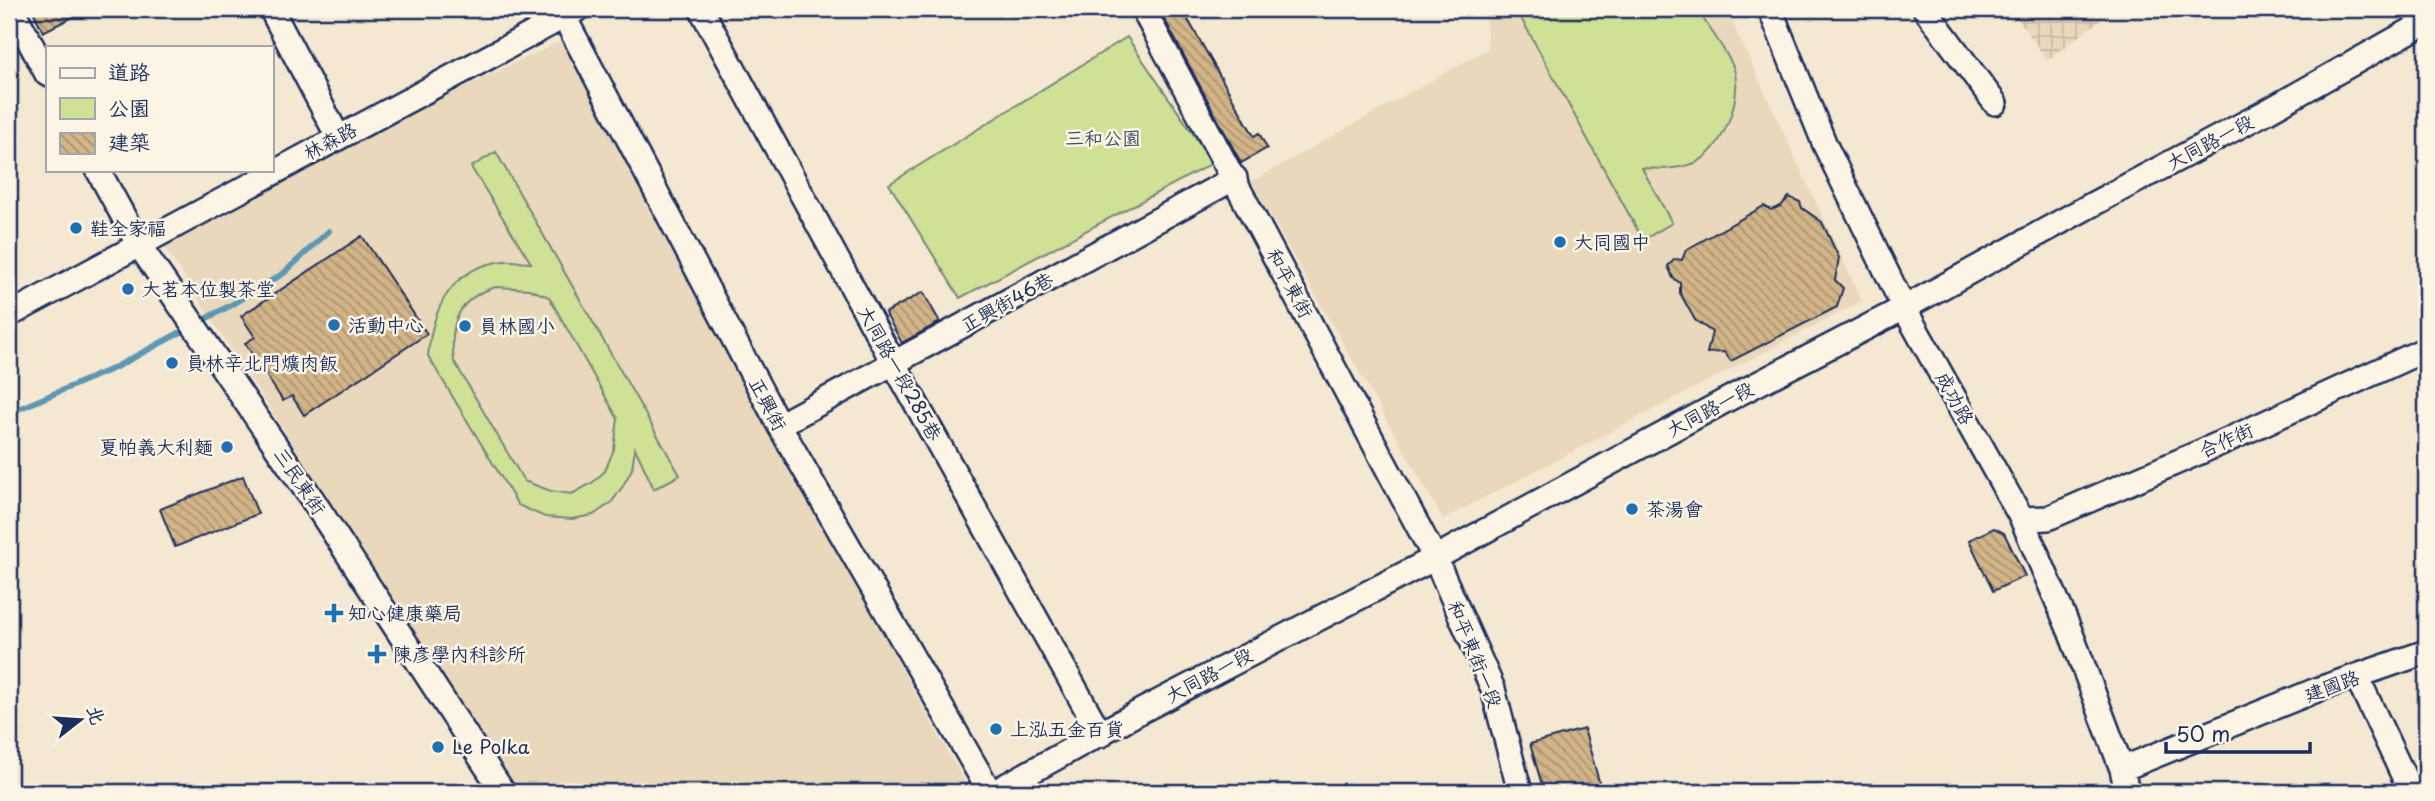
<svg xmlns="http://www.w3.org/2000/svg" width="2435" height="801" font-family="'Playpen Sans','LXGW WenKai TC',sans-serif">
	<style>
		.built { fill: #ead8bc }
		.industrial { fill: url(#industrial-grid) }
		.park { fill: #cee195; stroke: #74887a; stroke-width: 2; fill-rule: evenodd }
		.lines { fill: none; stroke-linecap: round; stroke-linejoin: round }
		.stream { stroke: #5f97b3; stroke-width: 6 }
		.building { fill: url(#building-back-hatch); stroke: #1b2f5e; stroke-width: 2 }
		.minor-casing { stroke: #1b2f5e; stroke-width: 28 }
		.minor { stroke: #fcf5e5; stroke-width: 23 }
		.poi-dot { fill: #1f6fb2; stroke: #fcf5e5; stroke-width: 2.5 }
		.labels { text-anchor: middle; stroke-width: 5; stroke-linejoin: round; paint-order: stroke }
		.park-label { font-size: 19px; fill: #3f5369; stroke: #fcf5e5 }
		.street-label { font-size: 19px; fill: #1b2f5e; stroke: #fcf5e5 }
		.poi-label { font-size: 19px; fill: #1b2f5e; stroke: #fcf5e5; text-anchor: start }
	</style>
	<defs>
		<pattern id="industrial-grid" width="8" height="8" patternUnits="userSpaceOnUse" patternTransform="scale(1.75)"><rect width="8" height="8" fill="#ead8bc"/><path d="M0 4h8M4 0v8" fill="none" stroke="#c8baa4"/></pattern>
		<pattern id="building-back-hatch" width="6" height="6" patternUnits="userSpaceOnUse" patternTransform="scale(1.75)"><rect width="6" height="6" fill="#d3b487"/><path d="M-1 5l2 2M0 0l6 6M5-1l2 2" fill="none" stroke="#aa9372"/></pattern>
	</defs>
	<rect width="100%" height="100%" fill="#f4e8d2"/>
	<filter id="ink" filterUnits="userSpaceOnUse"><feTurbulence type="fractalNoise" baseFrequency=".0143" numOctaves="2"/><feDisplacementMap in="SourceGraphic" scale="14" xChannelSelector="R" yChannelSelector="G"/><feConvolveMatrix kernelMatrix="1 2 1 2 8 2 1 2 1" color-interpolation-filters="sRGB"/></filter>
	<g filter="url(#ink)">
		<path class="built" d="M 1485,9 L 1726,9 L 1862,301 L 1443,519 L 1251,182 L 1488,49 Z
			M 561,41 L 763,419 L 970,792 L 520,792 L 156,234 Z"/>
		<path class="industrial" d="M 2011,9 L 2116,9 L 2047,60 Z"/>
		<path class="park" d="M 1516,9 L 1697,9 C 1706,24 1729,54 1734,69 C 1743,97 1723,151 1695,163 C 1676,170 1660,169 1642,168 L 1672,223 L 1643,240 Z
			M 1127,37 L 1213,163 L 960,298 L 889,184 Z
			M 496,152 L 680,475 L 654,489 L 635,448 L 632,469 L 623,486 L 611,503 L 593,515 L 572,519 L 545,517 L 518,505 L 428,356 C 432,309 451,267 504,261 C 512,260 523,263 531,263 L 471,167 ZM 496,287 L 529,289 L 549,297 L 618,419 L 614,449 L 605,471 L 592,483 L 572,494 L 551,491 L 524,481 L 454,361 C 449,324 457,298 496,287 Z"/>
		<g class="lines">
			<path class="stream" d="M 9,413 L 114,368 L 235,303 L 284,273 L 329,231"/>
		</g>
		<path class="building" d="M 32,9 L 89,9 L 43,32 Z
			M 1159,9 L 1182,9 L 1254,136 L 1259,133 L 1267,148 L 1241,163 Z
			M 1789,197 L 1800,202 L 1802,208 L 1822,222 L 1839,258 L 1835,280 L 1843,288 L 1837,307 L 1731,361 L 1724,352 L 1707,353 L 1712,332 L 1695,320 L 1680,293 L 1680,283 L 1673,278 L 1668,266 L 1675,259 L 1682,260 L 1686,250 L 1764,206 L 1771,210 L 1781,206 Z
			M 362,236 L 427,334 L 304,415 L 292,396 L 283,401 L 245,343 L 255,337 L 241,316 Z
			M 923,292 L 940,322 L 902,343 L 885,313 Z
			M 243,476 L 258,514 L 175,547 L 160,509 Z
			M 1994,528 L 2004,533 L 2025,576 L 1993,591 L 1969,540 Z
			M 1584,729 L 1602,792 L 1544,792 L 1530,744 Z"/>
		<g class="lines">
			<g class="minor-casing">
				<path id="minor" d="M 12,9 L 47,74
					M 271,9 L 338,137
					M 560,9 L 779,425 L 990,792
					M 701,9 L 894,364 L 1101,735
					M 1143,9 L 1435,558 L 1493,689 L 1520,792
					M 1770,9 L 1825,145 L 1904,308 L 2022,519 L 2070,631 L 2122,769 L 2127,792
					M 1925,9 L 1995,103
					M 98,170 L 139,245 L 310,496 L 503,792
					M 9,315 L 578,9
					M 779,425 L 1235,178
					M 2022,519 L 2048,518 L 2221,443 L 2426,349
					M 2357,677 L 2411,792
					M 2122,769 L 2319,689 L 2426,652
					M 994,792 L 1141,711 L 1435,558 L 1734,396 L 1904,308 L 2093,204 L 2266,112 L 2426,22"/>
			</g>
			<use href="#minor" class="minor"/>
		</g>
	</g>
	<g class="poi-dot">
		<circle cx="76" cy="228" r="7"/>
		<circle cx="1560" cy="242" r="7"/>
		<circle cx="128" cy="289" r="7"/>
		<circle cx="334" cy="325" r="7"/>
		<circle cx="465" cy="326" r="7"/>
		<circle cx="172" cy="363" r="7"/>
		<circle cx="227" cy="447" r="7"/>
		<circle cx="1632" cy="509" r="7"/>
		<path d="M330.5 602.5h7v7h7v7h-7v7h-7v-7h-7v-7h7z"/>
		<path d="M373.5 643.5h7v7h7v7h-7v7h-7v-7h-7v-7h7z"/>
		<circle cx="996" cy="729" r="7"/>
		<circle cx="438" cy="747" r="7"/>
	</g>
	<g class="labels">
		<g class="park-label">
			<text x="1103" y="145">三和公園</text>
		</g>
		<g class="street-label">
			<text transform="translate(330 141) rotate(-28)" y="7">林森路</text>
			<text transform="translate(2210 142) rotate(-28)" y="7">大同路一段</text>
			<text transform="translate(1290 283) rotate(62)" y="7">和平東街</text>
			<text transform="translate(1007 302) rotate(-29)" y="7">正興街46巷</text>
			<text transform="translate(900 373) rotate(61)" y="7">大同路一段285巷</text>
			<text transform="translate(1955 398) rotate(61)" y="7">成功路</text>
			<text transform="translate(768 404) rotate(62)" y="7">正興街</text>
			<text transform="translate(1710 409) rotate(-28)" y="7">大同路一段</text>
			<text transform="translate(2226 440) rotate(-24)" y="7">合作街</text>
			<text transform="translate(300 481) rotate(56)" y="7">三民東街</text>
			<text transform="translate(1475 654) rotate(68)" y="7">和平東街一段</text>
			<text transform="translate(1209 675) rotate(-28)" y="7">大同路一段</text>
			<text transform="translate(2332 686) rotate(-20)" y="7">建國路</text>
		</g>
		<g class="poi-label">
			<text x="90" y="235">鞋全家福</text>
			<text x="1574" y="249">大同國中</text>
			<text x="142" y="296">大茗本位製茶堂</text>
			<text x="348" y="332">活動中心</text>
			<text x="479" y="333">員林國小</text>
			<text x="186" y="370">員林辛北門爌肉飯</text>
			<text x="213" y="454" text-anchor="end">夏帕義大利麵</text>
			<text x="1646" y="516">茶湯會</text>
			<text x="348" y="620">知心健康藥局</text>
			<text x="393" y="661">陳彥學內科診所</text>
			<text x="1010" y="736">上泓五金百貨</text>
			<text x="452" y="754">Le Polka</text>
		</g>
	</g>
	<rect width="2435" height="801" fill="none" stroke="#fcf5e5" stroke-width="35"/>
	<rect x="18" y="18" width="2400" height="766" fill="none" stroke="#1b2f5e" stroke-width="2.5" filter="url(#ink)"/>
	<rect x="46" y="46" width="228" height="126" fill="#fcf5e5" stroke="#a2a6af" stroke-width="2"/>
	<rect x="60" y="68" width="35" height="10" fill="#fcf5e5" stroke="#a2a6af" stroke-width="2"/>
	<text x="108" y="80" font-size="21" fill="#1b2f5e">道路</text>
	<rect x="60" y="98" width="35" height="21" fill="#cee195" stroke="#a2a6af" stroke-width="2"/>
	<text x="108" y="116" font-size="21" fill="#1b2f5e">公園</text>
	<rect x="60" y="133" width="35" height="21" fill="url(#building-back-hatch)" stroke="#a2a6af" stroke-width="2"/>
	<text x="108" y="150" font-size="21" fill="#1b2f5e">建築</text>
	<g transform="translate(80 720) rotate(73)" stroke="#fcf5e5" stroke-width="5" paint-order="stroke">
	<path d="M0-5L12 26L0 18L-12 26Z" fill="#1b2f5e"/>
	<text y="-10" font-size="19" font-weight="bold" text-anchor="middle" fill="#1b2f5e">北</text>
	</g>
	<path d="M2166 742v10h144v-10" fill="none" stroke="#1b2f5e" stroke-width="3.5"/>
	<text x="2176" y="742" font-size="21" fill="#1b2f5e" stroke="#fcf5e5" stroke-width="5" paint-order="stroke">50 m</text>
</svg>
